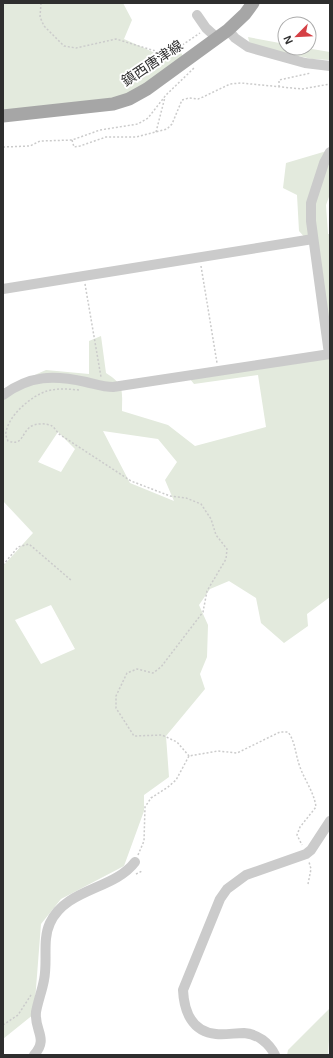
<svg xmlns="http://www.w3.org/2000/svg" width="333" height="1058" font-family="Helvetica,'Noto Sans JP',sans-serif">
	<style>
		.green { fill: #e3eadd; fill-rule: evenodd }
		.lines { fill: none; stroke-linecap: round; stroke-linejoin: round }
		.stream { stroke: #cbdbe8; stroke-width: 2.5 }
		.path { stroke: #cbcbcb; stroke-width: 1.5; stroke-dasharray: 2 2; stroke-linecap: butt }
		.minor { stroke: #cbcbcb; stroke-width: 10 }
		.major { stroke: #a6a6a6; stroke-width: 13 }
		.labels { text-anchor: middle; stroke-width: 4; stroke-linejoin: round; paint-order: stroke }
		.street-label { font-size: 14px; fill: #2e2e2e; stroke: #fff }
	</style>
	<rect width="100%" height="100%" fill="#fff"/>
	<path class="green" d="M 3,3 L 123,3 L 132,20 L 124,39 L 164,57 L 180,51 L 184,58 L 134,93 L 107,101 L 3,112 Z
		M 248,37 L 285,44 L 285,48 L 306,48 L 330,52 L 330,60 L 312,59 L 250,45 Z
		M 330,150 L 330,194 L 326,205 L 328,234 L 330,234 L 330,597 L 307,614 L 308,626 L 284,643 L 261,623 L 256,598 L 229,581 L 210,589 L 199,605 L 208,625 L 207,657 L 200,674 L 205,689 L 166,736 L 169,777 L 144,795 L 144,811 L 124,866 L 61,899 L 41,924 L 34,1014 L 3,1039 L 3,566 L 33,533 L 3,501 L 3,389 L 46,370 L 89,374 L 89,341 L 101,336 L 106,373 C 125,385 122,390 122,411 L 168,425 L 195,446 L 266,427 L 258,375 L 194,384 L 190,379 L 329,356 L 316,250 L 299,231 L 297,195 L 283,188 L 286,163 ZM 103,431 L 158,439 L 177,462 L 165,480 L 174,501 L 130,483 ZM 58,432 L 75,449 L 61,472 L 38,462 ZM 51,605 L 75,649 L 41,664 L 15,620 Z
		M 330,1008 L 330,1038 L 329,1040 L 328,1055 L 287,1055 L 288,1050 Z"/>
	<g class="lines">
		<path class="stream" d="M 329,1055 L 330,1054"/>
		<path class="path" d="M 41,3 L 40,17 L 44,26 L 64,46 L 76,48 L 116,39 L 162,53 L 172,52 L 200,33
			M 279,87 L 279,80 L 311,73
			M 156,132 L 165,97
			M 72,140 L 74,147 L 80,146 L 106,137 L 136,137 L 167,129 L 172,124 L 182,100 L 189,98 L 198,99 L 203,97 L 230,84 L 241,83 L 302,89 L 330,84
			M 3,147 L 30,146 L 40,141 L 72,140 L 100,130 L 138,124 L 148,118 L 166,95 L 194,68
			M 201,266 L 217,363
			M 85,284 L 101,377
			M 79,390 C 68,389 58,388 47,391 C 31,396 9,415 6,432 C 5,435 7,438 8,441 C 23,446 21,434 30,427 C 35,423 47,423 52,426 C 55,428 57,432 59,434 L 131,481 L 170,496 L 186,498 L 201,504 L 211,519 L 216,535 L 227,549 L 226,559 L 207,591 L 203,612 L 161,667 L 153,673 L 137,669 L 127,673 L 116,696 L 116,708 L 134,736 L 162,735 L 177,742 L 189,756
			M 3,565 L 18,547 L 29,544 L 72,581
			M 138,855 L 144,841 L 145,807 L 151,798 L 168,787 L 176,780 L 189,756 L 218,751 L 237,753 L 280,732 L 288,732 C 296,743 295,754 300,767 C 305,781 314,792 316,807 L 300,827 L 297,835 L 302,845
			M 136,874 L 142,871
			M 308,884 L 311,869 L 309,862
			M 3,1025 L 18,1015 L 31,995"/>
		<path class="minor" d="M 197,15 L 206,28 L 217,38
			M 228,30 L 235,38 L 248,47 L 305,63 L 330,66
			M 3,289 L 313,239
			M 329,354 L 311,221 L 311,203 L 324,163 L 330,152
			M 3,395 C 30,375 54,375 86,382 C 95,384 104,387 113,387 L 330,354
			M 34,1055 C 49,1038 34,1031 36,1012 C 38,1001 42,991 44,980 C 48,961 42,940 50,923 C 66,888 114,890 135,862
			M 275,1055 C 269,1043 258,1034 244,1033 C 235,1033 225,1035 216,1034 C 192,1032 184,1011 183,990 L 220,899 L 227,889 L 246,875 L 306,854 L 311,850 L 330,821"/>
		<path class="major" d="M 3,116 L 113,104 L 129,99 L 147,89 L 228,30 L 245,14 L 253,3"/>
	</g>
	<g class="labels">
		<g class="street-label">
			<text transform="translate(152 63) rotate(-34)" y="5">鎮西唐津線</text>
		</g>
	</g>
	<rect width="333" height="1058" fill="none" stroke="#2e2e2e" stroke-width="8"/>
	<g transform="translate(297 36) rotate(246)"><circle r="19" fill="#ffffff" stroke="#ababab"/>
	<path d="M0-3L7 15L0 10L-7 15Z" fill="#d54045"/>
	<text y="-6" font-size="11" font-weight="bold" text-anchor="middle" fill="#2e2e2e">N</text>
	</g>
</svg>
